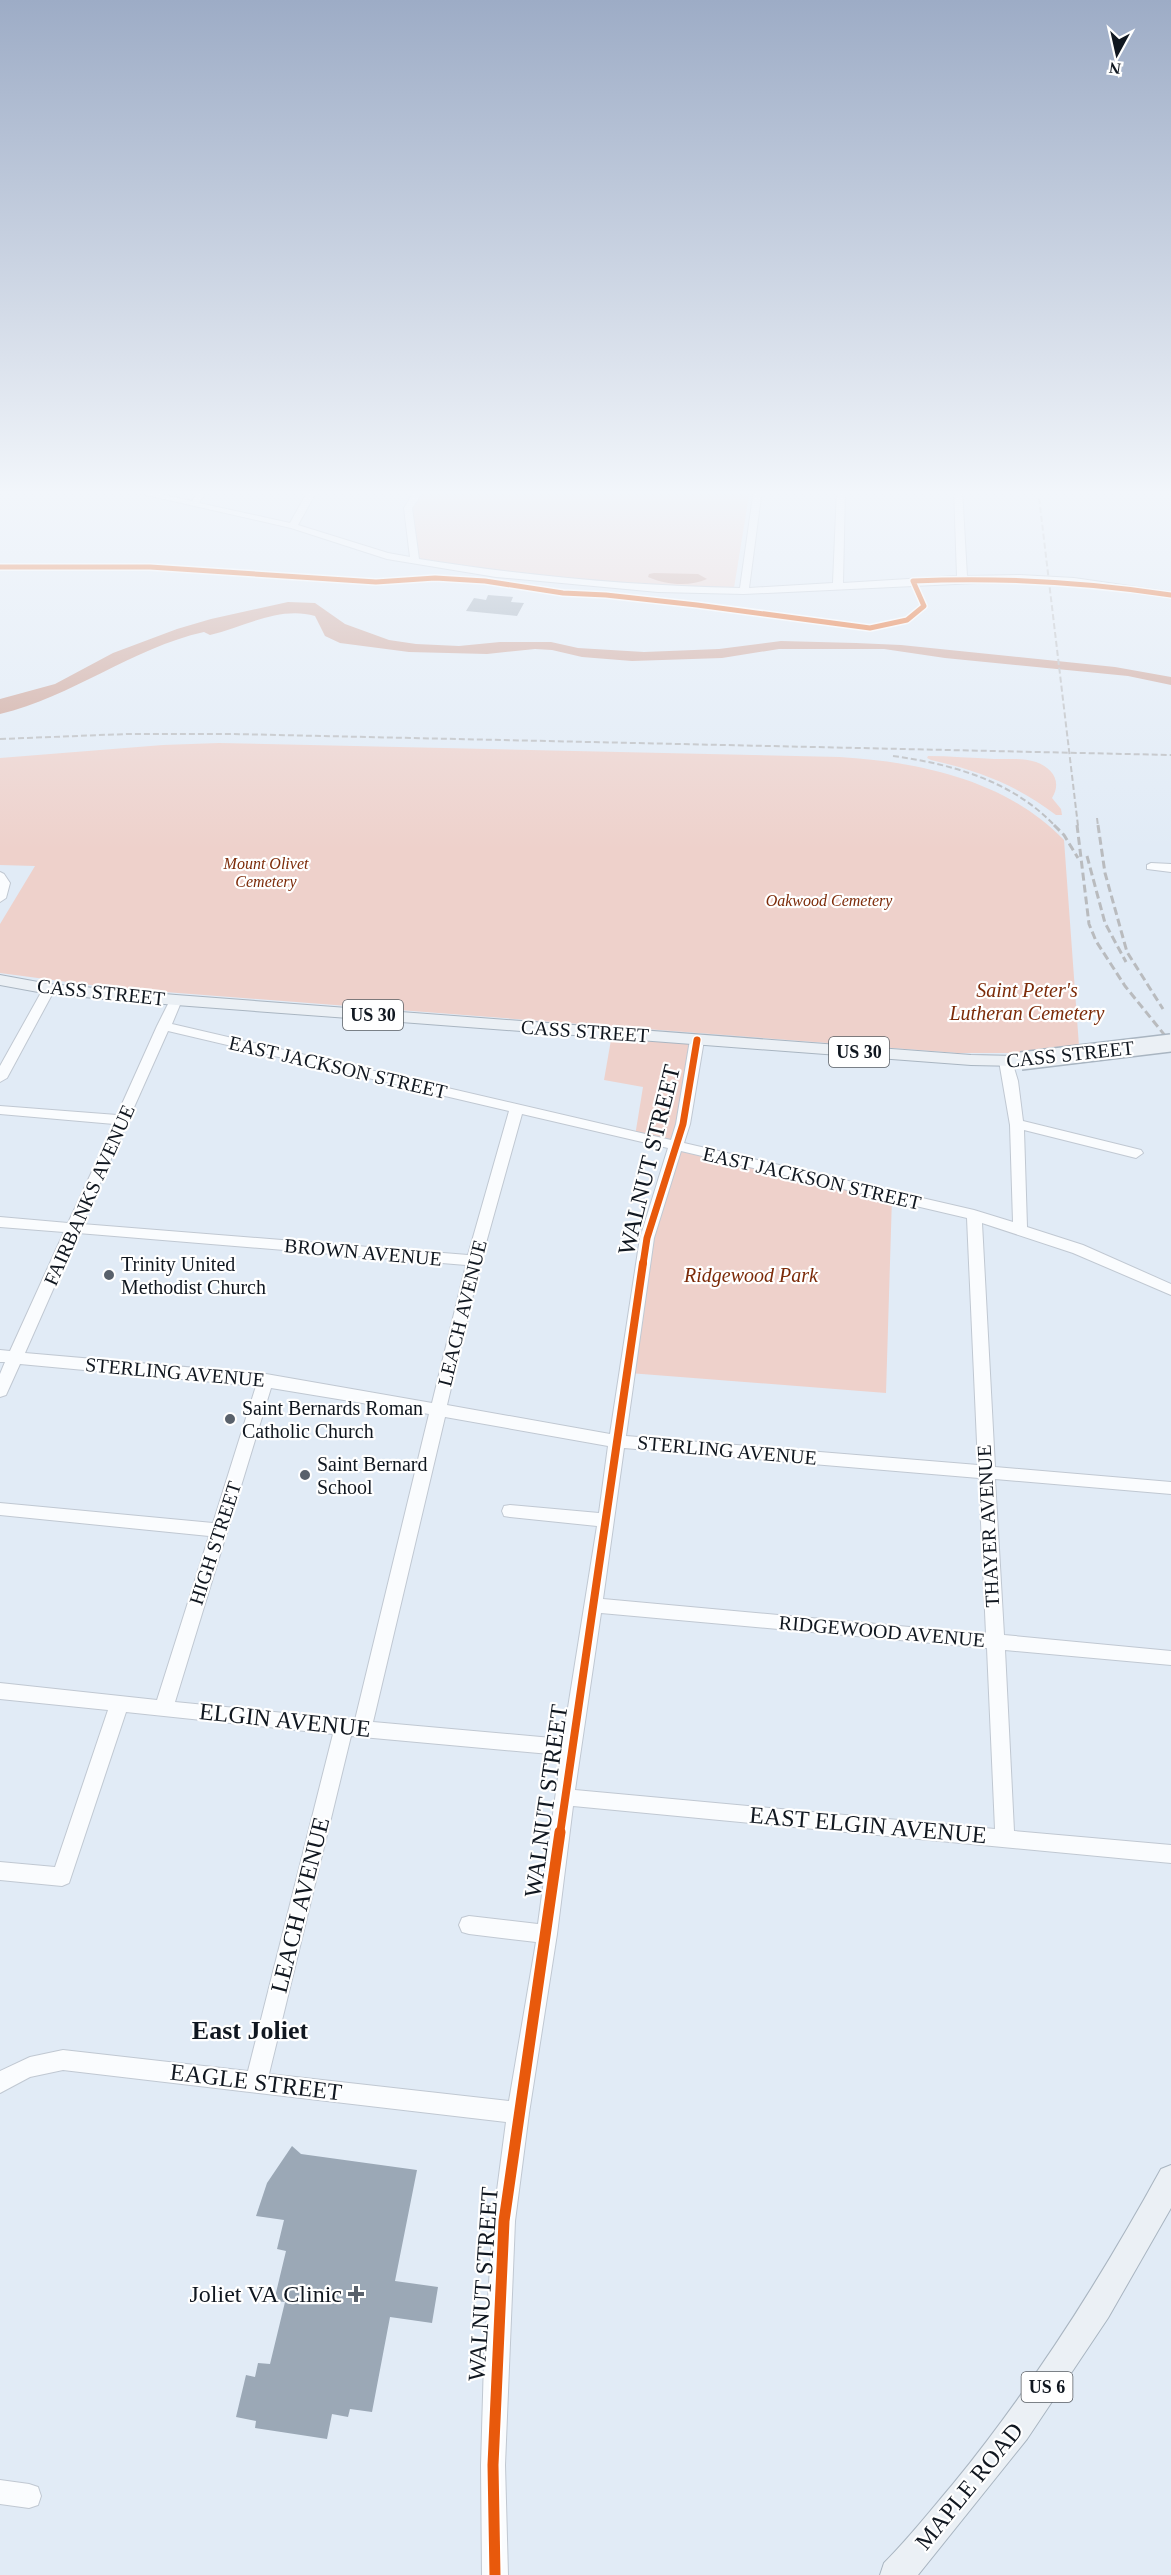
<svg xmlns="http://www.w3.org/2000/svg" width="1171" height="2575" font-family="'Times New Roman',serif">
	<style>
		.green { fill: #eed1cb }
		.water { fill: #cda194 }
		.building { fill: #9ba8b6 }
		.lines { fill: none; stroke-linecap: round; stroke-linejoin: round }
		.minor-casing { stroke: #c0c8d2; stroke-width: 2 }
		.major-casing { stroke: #a9b5c1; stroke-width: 2 }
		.minor { fill: #fafcfe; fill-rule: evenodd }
		.major { fill: #ebf0f5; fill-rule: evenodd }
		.rail-far1 { stroke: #b9bbbe; stroke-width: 2; stroke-dasharray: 6 3; stroke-linecap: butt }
		.rail { stroke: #b9bbbe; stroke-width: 3; stroke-dasharray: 8 4; stroke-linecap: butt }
		.major-bridge-casing { stroke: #a9b5c1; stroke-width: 20; stroke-linecap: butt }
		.major-bridge { stroke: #ebf0f5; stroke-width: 17 }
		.cycleway-far3-casing { stroke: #fff; stroke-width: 8 }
		.cycleway-far2-casing { stroke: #fff; stroke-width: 10 }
		.cycleway-far1-casing { stroke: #fff; stroke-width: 12 }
		.cycleway-casing { stroke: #fff; stroke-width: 15 }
		.cycleway-far3 { stroke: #e8590c; stroke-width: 5 }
		.cycleway-far2 { stroke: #e8590c; stroke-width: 7 }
		.cycleway-far1 { stroke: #e8590c; stroke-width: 8 }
		.cycleway { stroke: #e8590c; stroke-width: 11 }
		.poi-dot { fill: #59616b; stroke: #fff; stroke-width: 2 }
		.labels { text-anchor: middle; stroke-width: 4.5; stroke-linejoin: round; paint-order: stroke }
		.far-park-label { font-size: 16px; font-style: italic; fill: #7c2b09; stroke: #fff }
		.shield { fill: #fff; stroke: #585d63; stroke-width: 1.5 }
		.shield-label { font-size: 18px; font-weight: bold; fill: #101720 }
		.park-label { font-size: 20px; font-style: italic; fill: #7c2b09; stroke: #fff }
		.street-label { font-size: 20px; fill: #101720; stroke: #fff }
		.poi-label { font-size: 20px; fill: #101720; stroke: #fff; text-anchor: start }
		.near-street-label { font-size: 24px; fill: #101720; stroke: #fff }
		.near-poi-label { font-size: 24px; fill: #101720; stroke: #fff; text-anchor: end }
		.near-neighbourhood-label { font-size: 26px; font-weight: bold; fill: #101720; stroke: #fff }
	</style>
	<rect width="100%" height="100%" fill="#e1ebf6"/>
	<path class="green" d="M 429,489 L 750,489 L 734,588 C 628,585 523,576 418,562 L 410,508 Z
		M 219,743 L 840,757 C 920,762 1006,780 1064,840 L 1079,1046 L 1024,1053 L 958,1053 L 113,988 L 0,973 L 0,924 L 35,866 L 0,865 L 0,758 L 163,745 Z
		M 928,756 C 950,756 972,758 994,759 C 1008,759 1023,758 1036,762 C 1053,768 1062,782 1052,798 L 1061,809 L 1062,815 L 1056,815 C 1016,785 980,771 931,760 L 927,758 Z
		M 612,1034 L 696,1041 L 674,1145 L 635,1136 L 643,1087 L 604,1080 Z
		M 676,1147 L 892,1197 L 886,1393 L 629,1373 L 648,1239 Z"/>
	<path class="water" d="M 654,573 L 698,574 L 707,579 C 690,587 666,585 648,577 L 649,574 Z
		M 288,602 L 315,603 L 345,624 L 389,640 L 416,644 L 459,646 L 500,642 L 551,642 L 578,648 L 644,652 L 719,649 L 781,641 L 856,643 L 901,645 L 1115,667 L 1171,677 L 1171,685 L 1128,676 L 945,658 L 884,649 L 779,649 L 722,658 L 632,661 L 582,657 L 552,650 L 535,649 L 487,654 L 409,652 L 340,643 L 325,636 L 315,616 C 279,606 244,627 210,635 L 204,632 C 132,648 72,697 0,714 L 0,699 L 55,684 L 113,653 L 177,629 L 211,619 Z"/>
	<path class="building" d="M 488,595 L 513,597 L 511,602 L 524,603 L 517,616 L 466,611 L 474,598 L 486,600 Z
		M 292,2146 L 301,2154 L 417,2170 L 395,2281 L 438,2287 L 432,2323 L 390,2317 L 372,2412 L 350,2409 L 348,2417 L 332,2414 L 327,2439 L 255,2428 L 256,2421 L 236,2417 L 246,2375 L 255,2377 L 258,2363 L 270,2364 L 285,2302 L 274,2301 L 286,2251 L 277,2249 L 284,2220 L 256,2216 L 267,2183 Z"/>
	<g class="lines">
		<g class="minor-casing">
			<path id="minor" d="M 120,489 L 137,489 L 192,501 L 199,489 L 208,489 L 199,503 L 290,523 L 309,489 L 318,489 L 298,525 L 388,553 L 410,557 L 404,508 L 416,489 L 425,489 L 412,508 L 419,559 C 525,576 632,586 740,588 L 754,489 L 762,489 L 749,588 L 833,583 L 837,489 L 845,489 L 843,583 L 957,576 L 954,489 L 962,489 L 967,576 L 1020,575 L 1074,578 L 1171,592 L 1171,598 L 1074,584 L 1020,581 L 744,594 L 658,592 L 496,577 L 387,559 L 291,528 Z
				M 1151,863 L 1171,864 L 1171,872 L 1147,869 L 1147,865 Z
				M 0,872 L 4,874 L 10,883 L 6,898 L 0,902 Z
				M 49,985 L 55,989 L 7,1078 L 0,1082 L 0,1066 L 43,989 Z
				M 176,996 L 182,1000 L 172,1024 L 671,1140 L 676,1124 L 690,1040 L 692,1037 L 702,1037 L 704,1040 L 690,1124 L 684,1143 L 974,1210 L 1013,1222 L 1010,1125 L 999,1061 L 1001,1058 L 1011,1058 L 1018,1081 L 1023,1121 L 1141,1150 L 1143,1153 L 1136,1158 L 1024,1130 L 1027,1227 L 1083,1245 L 1171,1284 L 1171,1295 L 1073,1253 L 982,1223 L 995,1467 L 1171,1482 L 1171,1494 L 995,1479 L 1004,1635 L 1171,1651 L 1171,1665 L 1005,1650 L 1014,1831 L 1171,1845 L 1171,1863 L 573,1806 L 557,1934 L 529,2113 L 515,2221 L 505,2465 L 508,2575 L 482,2575 L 481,2465 L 484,2361 L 493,2221 L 506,2122 L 63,2070 L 30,2077 L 0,2093 L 0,2071 L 30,2057 L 63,2050 L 248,2071 L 333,1734 L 126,1712 L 69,1883 L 62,1886 L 0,1880 L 0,1862 L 55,1867 L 108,1710 L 0,1699 L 0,1683 L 157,1700 L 209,1536 L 0,1515 L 0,1503 L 213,1523 L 256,1386 L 20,1364 L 6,1395 L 0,1397 L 0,1374 L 5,1362 L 0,1362 L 0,1350 L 10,1351 L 64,1232 L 0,1227 L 0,1217 L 68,1223 L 114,1124 L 0,1114 L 0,1106 L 117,1115 L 157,1026 L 170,1000 ZM 168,1031 L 509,1111 L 468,1255 L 82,1224 ZM 522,1114 L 668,1148 L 640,1238 L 610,1434 L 447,1405 L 481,1261 ZM 681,1151 L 967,1218 L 978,1465 L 626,1436 L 654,1238 ZM 78,1233 L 466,1265 L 432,1403 L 266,1374 L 25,1353 ZM 271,1388 L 429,1414 L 355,1720 L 175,1702 ZM 445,1417 L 608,1446 L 599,1513 L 510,1505 L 504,1506 L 502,1511 L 504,1516 L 510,1517 L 597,1526 L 563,1739 L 373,1722 ZM 624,1448 L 979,1478 L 986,1634 L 603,1599 ZM 601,1613 L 987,1648 L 995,1829 L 575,1790 ZM 351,1736 L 561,1755 L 538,1924 L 469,1916 L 462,1918 L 459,1925 L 462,1932 L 469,1934 L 536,1942 L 509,2101 L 269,2074 Z
				M 0,2480 L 29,2484 L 38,2487 L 41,2496 L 38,2505 L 29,2508 L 0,2504 Z"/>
		</g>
		<g class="major-casing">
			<path id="major" d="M 0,975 L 49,984 L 176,995 L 971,1055 L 1021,1056 L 1027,1057 L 1030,1061 L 1027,1065 L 1021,1066 L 971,1065 L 176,1005 L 49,994 L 0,985 Z
				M 1171,2165 L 1171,2208 L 1108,2318 L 1027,2439 L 918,2575 L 880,2575 L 884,2563 C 909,2538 930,2511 953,2484 C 1033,2386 1100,2280 1161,2169 Z"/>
		</g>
		<use href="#minor" class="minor"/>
		<use href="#major" class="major"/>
		<path class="rail-far1" d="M 1038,489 L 1078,826
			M 0,739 L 127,734 L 233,734 L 1171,755
			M 893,756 C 952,764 1013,781 1055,826
			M 1097,818 L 1098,826"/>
		<path class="rail" d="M 1054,825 L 1064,835 L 1078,858
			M 1077,825 L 1089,924 L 1096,941 L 1125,986 L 1171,1043
			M 1098,825 L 1105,873 L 1127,952 L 1163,1009
			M 1087,856 L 1105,923 L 1126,962"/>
		<g class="major-bridge-casing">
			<path id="major-bridge" d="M 1021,1061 L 1171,1043"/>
		</g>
		<use href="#major-bridge" class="major-bridge"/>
		<g class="cycleway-far3-casing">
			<path id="cycleway-far3" d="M 0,567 L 150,567 L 376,582 L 435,578 L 485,581 L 563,593 L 606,595 L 697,605 L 870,628 L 907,620 L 924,606 L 913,581 C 1000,577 1085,582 1171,595"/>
		</g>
		<g class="cycleway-far2-casing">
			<path id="cycleway-far2" d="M 643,1264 L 647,1238 L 683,1124 L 697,1040"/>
		</g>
		<g class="cycleway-far1-casing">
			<path id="cycleway-far1" d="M 560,1834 L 643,1263"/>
		</g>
		<g class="cycleway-casing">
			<path id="cycleway" d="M 495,2575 L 493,2465 L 504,2221 L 560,1832"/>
		</g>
		<use href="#cycleway-far3" class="cycleway-far3"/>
		<use href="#cycleway-far2" class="cycleway-far2"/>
		<use href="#cycleway-far1" class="cycleway-far1"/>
		<use href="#cycleway" class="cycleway"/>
	</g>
	<linearGradient id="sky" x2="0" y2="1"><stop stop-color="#9dacc6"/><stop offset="0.58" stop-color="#f2f6fb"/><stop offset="1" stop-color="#f2f6fb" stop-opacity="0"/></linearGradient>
	<rect width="1171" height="850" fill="url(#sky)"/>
	<g class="poi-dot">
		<circle cx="109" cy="1275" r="6"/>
		<circle cx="230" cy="1419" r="6"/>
		<circle cx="305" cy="1475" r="6"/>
		<path d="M353 2285h6v6h6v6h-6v6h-6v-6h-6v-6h6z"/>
	</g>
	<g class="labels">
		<g class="far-park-label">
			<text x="266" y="869">Mount Olivet<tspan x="266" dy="18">Cemetery</tspan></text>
			<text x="829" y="906">Oakwood Cemetery</text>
		</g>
		<g class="shield">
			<rect x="343" y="1000" width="60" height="30" rx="4.5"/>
			<rect x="829" y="1037" width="60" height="30" rx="4.5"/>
			<rect x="1021.5" y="2372" width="51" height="30" rx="4.5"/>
		</g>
		<g class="shield-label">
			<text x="373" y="1021">US 30</text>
			<text x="859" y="1058">US 30</text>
			<text x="1047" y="2393">US 6</text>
		</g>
		<g class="park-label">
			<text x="1027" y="997">Saint Peter's<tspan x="1027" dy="23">Lutheran Cemetery</tspan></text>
			<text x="751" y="1282">Ridgewood Park</text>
		</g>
		<g class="street-label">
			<text transform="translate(101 992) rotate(6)" y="7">CASS STREET</text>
			<text transform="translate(585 1031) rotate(4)" y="7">CASS STREET</text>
			<text transform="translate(1070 1054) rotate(-6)" y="7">CASS STREET</text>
			<text transform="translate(338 1067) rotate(13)" y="7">EAST JACKSON STREET</text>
			<text transform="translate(812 1178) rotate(13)" y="7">EAST JACKSON STREET</text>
			<text transform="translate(89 1195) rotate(-66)" y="7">FAIRBANKS AVENUE</text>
			<text transform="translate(363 1252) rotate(5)" y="7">BROWN AVENUE</text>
			<text transform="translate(462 1313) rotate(-76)" y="7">LEACH AVENUE</text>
			<text transform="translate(175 1372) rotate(5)" y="7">STERLING AVENUE</text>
			<text transform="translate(727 1450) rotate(5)" y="7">STERLING AVENUE</text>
			<text transform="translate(988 1526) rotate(-93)" y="7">THAYER AVENUE</text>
			<text transform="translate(215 1543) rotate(-72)" y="7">HIGH STREET</text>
			<text transform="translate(882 1631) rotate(5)" y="7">RIDGEWOOD AVENUE</text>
		</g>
		<g class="poi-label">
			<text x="121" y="1271">Trinity United<tspan x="121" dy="23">Methodist Church</tspan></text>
			<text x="242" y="1415">Saint Bernards Roman<tspan x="242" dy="23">Catholic Church</tspan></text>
			<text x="317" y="1471">Saint Bernard<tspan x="317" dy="23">School</tspan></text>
		</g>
		<g class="near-street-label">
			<text transform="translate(649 1160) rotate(-76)" y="8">WALNUT STREET</text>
			<text transform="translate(285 1720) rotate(6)" y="8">ELGIN AVENUE</text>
			<text transform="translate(546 1801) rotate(-82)" y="8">WALNUT STREET</text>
			<text transform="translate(868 1825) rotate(5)" y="8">EAST ELGIN AVENUE</text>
			<text transform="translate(300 1905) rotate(-76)" y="8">LEACH AVENUE</text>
			<text transform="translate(256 2082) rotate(7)" y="8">EAGLE STREET</text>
			<text transform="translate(483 2284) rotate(-86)" y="8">WALNUT STREET</text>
			<text transform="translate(969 2486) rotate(-51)" y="8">MAPLE ROAD</text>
		</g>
		<g class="near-poi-label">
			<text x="342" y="2302">Joliet VA Clinic</text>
		</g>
		<g class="near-neighbourhood-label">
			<text x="250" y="2039">East Joliet</text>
		</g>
	</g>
	<g transform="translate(1117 54) rotate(188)" stroke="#ffffff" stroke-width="4.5" paint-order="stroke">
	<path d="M0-4.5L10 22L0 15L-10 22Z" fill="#101720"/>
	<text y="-9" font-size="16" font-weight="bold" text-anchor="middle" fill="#101720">N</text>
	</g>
</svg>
